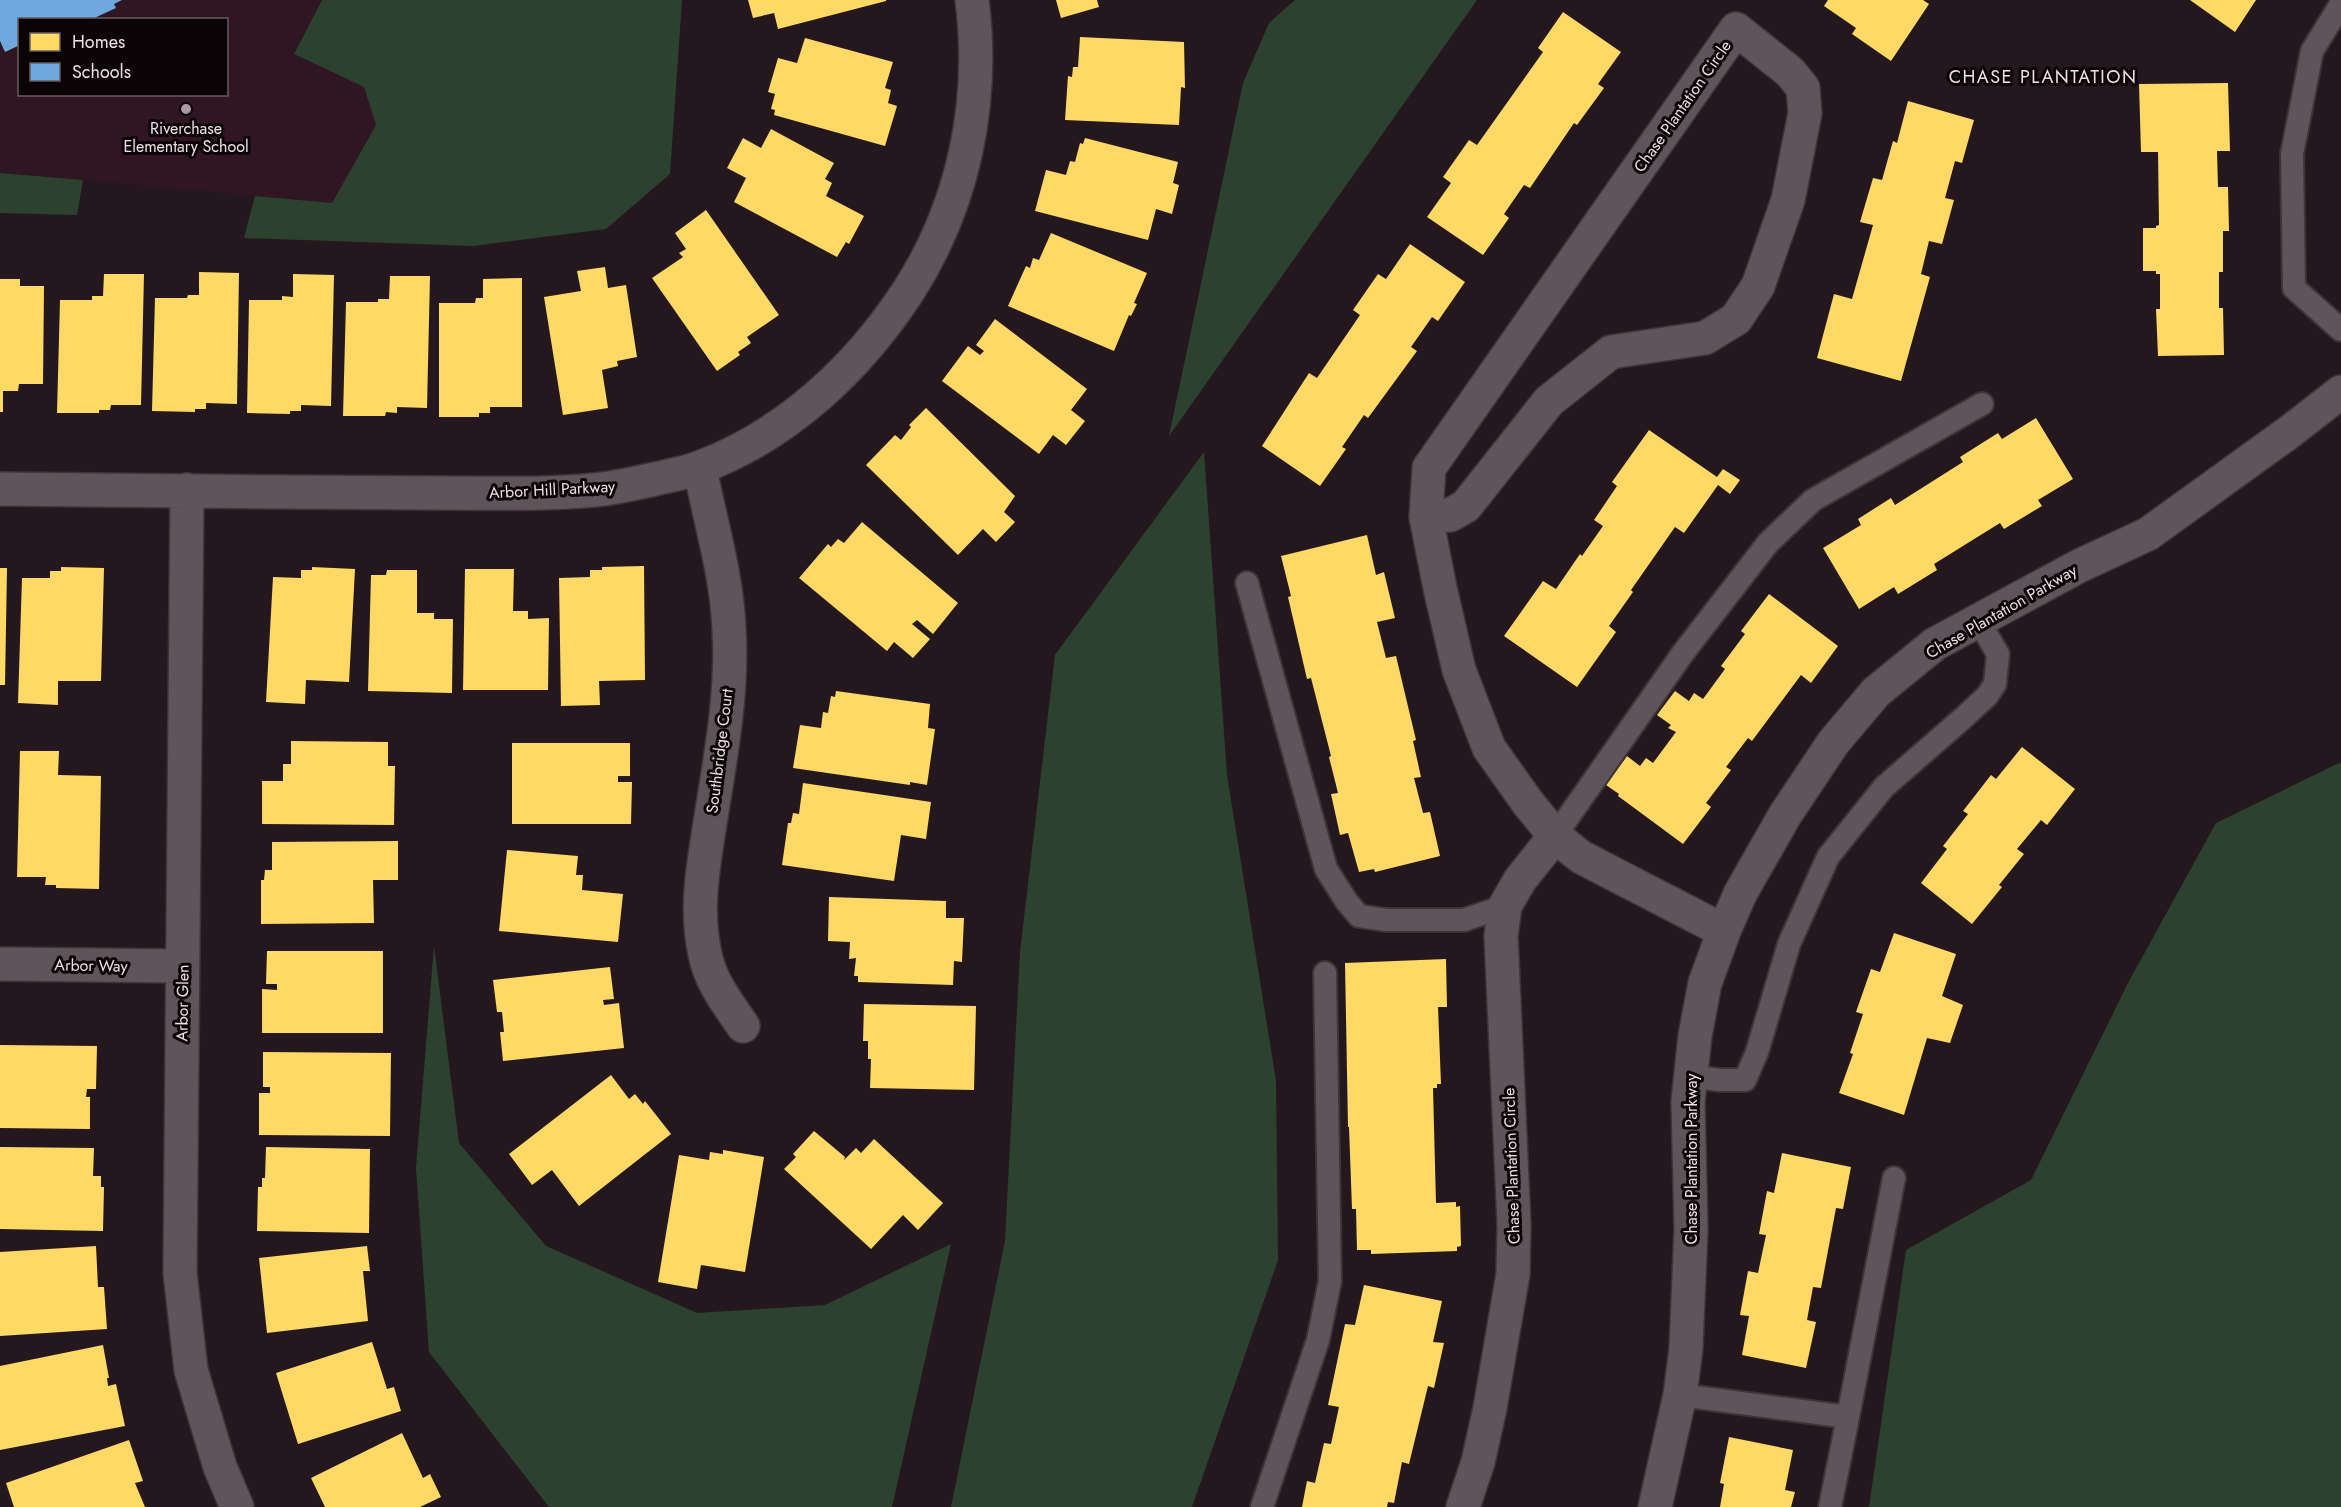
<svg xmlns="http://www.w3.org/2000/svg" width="2341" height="1507" font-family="Jost,sans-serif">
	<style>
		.built { fill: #301522; fill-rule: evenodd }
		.green { fill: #2d422e }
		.homes { fill: #ffd966 }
		.schools { fill: #6fa8dc }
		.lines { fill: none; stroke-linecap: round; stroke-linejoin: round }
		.lane-casing { stroke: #3d3438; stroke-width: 26 }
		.street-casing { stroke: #3d3438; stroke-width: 36 }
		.lane { stroke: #5e5459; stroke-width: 22 }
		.street { stroke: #5e5459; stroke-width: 33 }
		.poi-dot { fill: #a99aa0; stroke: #0b0406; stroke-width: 2 }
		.labels { text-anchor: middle; stroke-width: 6; stroke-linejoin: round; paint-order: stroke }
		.street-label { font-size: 16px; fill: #f0e0e6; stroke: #0b0406 }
		.poi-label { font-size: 16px; fill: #f0e0e6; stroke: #0b0406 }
		.neighbourhood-label { font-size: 18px; letter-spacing: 1.5px; fill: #f0e0e6; stroke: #0b0406 }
	</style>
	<rect width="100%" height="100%" fill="#24181e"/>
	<path class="built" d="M 0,0 L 322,0 L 294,54 L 364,87 L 376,124 L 332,203 L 0,172 ZM 20,20 L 226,20 L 226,94 L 20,94 Z"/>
	<path class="green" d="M 322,0 L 682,0 L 670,174 L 606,229 L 473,246 L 244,238 L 255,196 L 332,203 L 376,125 L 364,87 L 294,54 Z
		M 1295,0 L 1477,0 L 1169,436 L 1243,83 L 1269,23 Z
		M 0,173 L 83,180 L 77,215 L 0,213 Z
		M 1204,452 L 1227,775 L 1276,1081 L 1278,1260 L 1192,1507 L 951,1507 L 1005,1241 L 1020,952 L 1055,655 Z
		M 2339,763 L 2341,763 L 2341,1507 L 1869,1507 L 1906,1250 L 2031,1180 L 2128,983 L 2216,823 Z
		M 434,946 L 459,1143 L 546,1246 L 697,1313 L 825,1305 L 951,1244 L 892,1507 L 549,1507 L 429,1352 L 416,1168 Z"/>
	<path class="homes" d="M 748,0 L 886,0 L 886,1 L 778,29 L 774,13 L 753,18 Z
		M 1056,0 L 1097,0 L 1099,7 L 1061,18 Z
		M 1828,0 L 1923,0 L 1929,4 L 1891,61 L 1852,34 L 1856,28 L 1824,6 Z
		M 2190,0 L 2256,0 L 2235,32 Z
		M 1563,12 L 1621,52 L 1598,84 L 1604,88 L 1577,125 L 1574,123 L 1530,188 L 1524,185 L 1504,214 L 1509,218 L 1483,255 L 1427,217 L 1451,183 L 1443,177 L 1469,140 L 1477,145 L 1543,52 L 1538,48 Z
		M 1080,37 L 1184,42 L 1185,88 L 1181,87 L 1179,125 L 1065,120 L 1068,76 L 1072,77 L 1073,67 L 1078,67 Z
		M 805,38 L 893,62 L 885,88 L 891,90 L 888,103 L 897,106 L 885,146 L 774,115 L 775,110 L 771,109 L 775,94 L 768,92 L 778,58 L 797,63 Z
		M 2228,83 L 2230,151 L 2217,151 L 2218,187 L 2228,187 L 2229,231 L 2223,231 L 2223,272 L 2219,272 L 2219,308 L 2223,308 L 2224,355 L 2158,356 L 2156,309 L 2160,309 L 2160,274 L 2156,274 L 2156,271 L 2143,271 L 2143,228 L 2156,228 L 2156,226 L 2159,225 L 2158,152 L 2141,152 L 2139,84 Z
		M 1908,101 L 1974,120 L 1962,163 L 1955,161 L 1945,198 L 1954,200 L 1942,244 L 1929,241 L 1921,274 L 1930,277 L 1901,381 L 1817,358 L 1834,294 L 1852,299 L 1873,225 L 1860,222 L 1873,178 L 1882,180 L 1893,141 L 1897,143 Z
		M 771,129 L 834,163 L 825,179 L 832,183 L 826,196 L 864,216 L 849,244 L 846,242 L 837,257 L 734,202 L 746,178 L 727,168 L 743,138 L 761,148 Z
		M 1085,138 L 1178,162 L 1173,183 L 1179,185 L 1172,214 L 1156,209 L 1148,240 L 1035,211 L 1046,170 L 1066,175 L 1070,161 L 1075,162 L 1080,143 L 1083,144 Z
		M 706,210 L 779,315 L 747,337 L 751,343 L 738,352 L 740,355 L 717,371 L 652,278 L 683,257 L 679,253 L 686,249 L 675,233 Z
		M 1051,233 L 1147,273 L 1134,303 L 1137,304 L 1131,316 L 1129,315 L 1114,351 L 1008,306 L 1026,266 L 1030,268 L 1033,258 L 1039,260 Z
		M 1410,244 L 1465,282 L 1438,321 L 1432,317 L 1411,347 L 1417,351 L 1368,418 L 1364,415 L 1342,447 L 1346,449 L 1320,486 L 1262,446 L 1309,373 L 1317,378 L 1360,315 L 1353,310 L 1378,274 L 1386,279 Z
		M 605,267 L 608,288 L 626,285 L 637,357 L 617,361 L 618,366 L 602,370 L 608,408 L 563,415 L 544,297 L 581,291 L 577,271 Z
		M 199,272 L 239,273 L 237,404 L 206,403 L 206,409 L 195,409 L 195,412 L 152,411 L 155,298 L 187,298 L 188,295 L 199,295 Z
		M 104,274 L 144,274 L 141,405 L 111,405 L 110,410 L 99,410 L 99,413 L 57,413 L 60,300 L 92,300 L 92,296 L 103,296 Z
		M 293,274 L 334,275 L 331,406 L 301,405 L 301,411 L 290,411 L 290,414 L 247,413 L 249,300 L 282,300 L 282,296 L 293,297 Z
		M 390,276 L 430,276 L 427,408 L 397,407 L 397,413 L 386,412 L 385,416 L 343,416 L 346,302 L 378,302 L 378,299 L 389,299 Z
		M 522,278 L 522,407 L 490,407 L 490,413 L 479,413 L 479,417 L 439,417 L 439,303 L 475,303 L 476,298 L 483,298 L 483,279 Z
		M 0,279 L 20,279 L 20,286 L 44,286 L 43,384 L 19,384 L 18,391 L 3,391 L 3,412 L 0,412 Z
		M 995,319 L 1087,389 L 1071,410 L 1085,421 L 1066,445 L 1053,435 L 1039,454 L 942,381 L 968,346 L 980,355 L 984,351 L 976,345 Z
		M 926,408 L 1015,496 L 1004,512 L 1015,522 L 996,542 L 983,529 L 958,555 L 866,465 L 895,435 L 901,440 L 911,427 L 909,425 Z
		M 2036,418 L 2073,479 L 2038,500 L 2042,506 L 2004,529 L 2000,523 L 1934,564 L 1937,570 L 1898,594 L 1894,587 L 1859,609 L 1823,548 L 1861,525 L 1858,519 L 1891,498 L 1895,505 L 1963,462 L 1960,457 L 1998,433 L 2002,439 Z
		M 1649,430 L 1717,477 L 1723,469 L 1740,480 L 1730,494 L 1718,485 L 1684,533 L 1675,527 L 1631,590 L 1633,592 L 1609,626 L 1616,632 L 1577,687 L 1504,636 L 1543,581 L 1556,589 L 1580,554 L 1582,556 L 1603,526 L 1594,520 L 1617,486 L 1612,482 Z
		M 862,522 L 958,603 L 933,634 L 917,620 L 912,624 L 930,639 L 913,658 L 894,642 L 887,651 L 799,578 L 828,544 L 831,547 L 838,539 L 844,543 Z
		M 1367,535 L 1376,575 L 1384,572 L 1395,618 L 1377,622 L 1386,658 L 1396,656 L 1416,740 L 1413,741 L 1421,777 L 1414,778 L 1423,813 L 1430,812 L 1440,856 L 1375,872 L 1374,869 L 1359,872 L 1348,833 L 1340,835 L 1331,794 L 1338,793 L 1329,757 L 1331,756 L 1311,678 L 1307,679 L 1288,597 L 1291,596 L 1281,556 Z
		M 644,566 L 645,680 L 599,681 L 600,705 L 561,706 L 559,578 L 590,577 L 590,570 L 602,570 L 602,567 Z
		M 61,567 L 104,568 L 101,681 L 58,681 L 58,705 L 18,703 L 22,578 L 50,578 L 50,571 L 61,571 Z
		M 312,567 L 355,569 L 349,682 L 306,680 L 305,704 L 266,702 L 273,577 L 301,578 L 301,570 L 312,570 Z
		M 0,568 L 7,568 L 5,685 L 0,685 Z
		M 465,569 L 514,569 L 513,611 L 528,611 L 528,619 L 549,618 L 548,690 L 463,690 Z
		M 387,570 L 417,570 L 417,613 L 434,613 L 434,619 L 453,619 L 452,693 L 368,691 L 371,575 L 386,575 Z
		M 1769,594 L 1838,646 L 1811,683 L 1801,675 L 1752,741 L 1748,738 L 1726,767 L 1731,770 L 1706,803 L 1711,807 L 1683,844 L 1618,796 L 1619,794 L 1606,785 L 1627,756 L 1640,766 L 1646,758 L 1653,763 L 1676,732 L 1668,728 L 1671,725 L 1657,715 L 1675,691 L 1689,701 L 1694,693 L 1703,699 L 1725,669 L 1721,666 L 1745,634 L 1741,631 Z
		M 836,691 L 930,704 L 928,728 L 935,729 L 927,785 L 910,782 L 910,785 L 793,768 L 800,725 L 821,728 L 823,712 L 828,713 L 831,696 L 835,697 Z
		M 291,741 L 388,742 L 388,766 L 395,766 L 394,825 L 262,824 L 262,781 L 283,781 L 283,764 L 291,764 Z
		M 512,743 L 630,743 L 630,776 L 618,776 L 618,782 L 632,782 L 631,824 L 512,824 Z
		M 2022,747 L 2075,789 L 2047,825 L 2041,820 L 2017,849 L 2024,854 L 1999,885 L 2002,887 L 1972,924 L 1921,883 L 1947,849 L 1943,846 L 1968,814 L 1963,811 L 1991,775 L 1996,779 Z
		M 20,751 L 59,751 L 58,775 L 101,776 L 99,889 L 56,888 L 56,885 L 45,885 L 46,877 L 17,877 Z
		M 803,783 L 931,802 L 926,839 L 901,835 L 894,881 L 782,865 L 788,823 L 791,823 L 793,813 L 799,814 Z
		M 398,841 L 398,880 L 373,880 L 374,923 L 261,924 L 261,880 L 264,880 L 265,870 L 272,870 L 272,842 Z
		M 507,850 L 578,856 L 576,875 L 583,875 L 582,890 L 623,894 L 618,942 L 499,931 Z
		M 829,897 L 946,901 L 946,918 L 964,918 L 962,962 L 954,961 L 953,985 L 858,982 L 858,976 L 854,976 L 856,958 L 849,959 L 850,942 L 828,941 Z
		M 1894,933 L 1956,954 L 1942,996 L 1963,1005 L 1950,1043 L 1927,1038 L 1904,1115 L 1839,1093 L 1853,1054 L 1850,1053 L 1863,1014 L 1856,1012 L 1871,969 L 1880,972 Z
		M 267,951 L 383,951 L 383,1033 L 262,1033 L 262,989 L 277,990 L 277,984 L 266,984 Z
		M 1446,959 L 1447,1007 L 1438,1007 L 1441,1084 L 1437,1084 L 1437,1088 L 1433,1088 L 1436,1203 L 1456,1202 L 1456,1207 L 1460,1206 L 1461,1246 L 1457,1247 L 1457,1251 L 1371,1254 L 1371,1250 L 1357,1250 L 1356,1209 L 1352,1209 L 1349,1127 L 1348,1127 L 1345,963 Z
		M 610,967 L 614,999 L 603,1000 L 604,1005 L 619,1003 L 624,1048 L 503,1061 L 500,1032 L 504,1032 L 502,1012 L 497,1012 L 493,980 Z
		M 864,1004 L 976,1006 L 974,1090 L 870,1088 L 871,1059 L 868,1059 L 868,1041 L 863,1041 Z
		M 0,1045 L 97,1046 L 96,1089 L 87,1089 L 86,1097 L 90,1097 L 90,1129 L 0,1128 Z
		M 263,1052 L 391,1053 L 390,1136 L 259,1135 L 259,1093 L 270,1093 L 270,1087 L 263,1087 Z
		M 611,1075 L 629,1099 L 635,1094 L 643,1104 L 645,1101 L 671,1134 L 579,1206 L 552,1170 L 532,1185 L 509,1154 Z
		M 814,1131 L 845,1157 L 844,1160 L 856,1148 L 861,1153 L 874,1139 L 943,1203 L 918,1230 L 903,1215 L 871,1249 L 784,1169 L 796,1157 L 793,1154 Z
		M 0,1147 L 94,1148 L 93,1176 L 101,1176 L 101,1187 L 104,1187 L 103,1231 L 0,1229 Z
		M 266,1147 L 370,1149 L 369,1233 L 257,1231 L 258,1187 L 262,1187 L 262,1178 L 265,1178 Z
		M 723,1150 L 764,1157 L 745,1272 L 701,1265 L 697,1289 L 658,1282 L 679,1155 L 709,1160 L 710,1152 L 723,1154 Z
		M 1782,1153 L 1851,1167 L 1843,1209 L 1836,1208 L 1821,1288 L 1813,1287 L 1807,1320 L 1816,1322 L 1806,1368 L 1742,1355 L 1749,1316 L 1740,1315 L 1748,1271 L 1758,1273 L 1766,1235 L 1759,1234 L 1767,1191 L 1774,1193 Z
		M 96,1246 L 98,1287 L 104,1287 L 107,1329 L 0,1336 L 0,1252 Z
		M 367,1246 L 370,1271 L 363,1271 L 368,1321 L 267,1333 L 259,1258 Z
		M 1364,1285 L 1442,1301 L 1433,1342 L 1444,1343 L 1434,1388 L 1428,1386 L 1409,1464 L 1402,1462 L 1394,1503 L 1388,1502 L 1387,1507 L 1302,1507 L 1307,1481 L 1315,1483 L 1324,1443 L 1331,1444 L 1339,1407 L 1328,1405 L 1345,1324 L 1355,1325 Z
		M 372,1342 L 387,1389 L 394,1387 L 401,1411 L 298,1444 L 276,1373 Z
		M 103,1345 L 109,1378 L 107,1378 L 108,1386 L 116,1384 L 125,1426 L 0,1450 L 0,1366 Z
		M 402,1433 L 423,1478 L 430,1474 L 441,1497 L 420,1507 L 325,1507 L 311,1478 Z
		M 1729,1437 L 1793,1450 L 1785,1490 L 1795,1492 L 1791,1507 L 1720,1507 L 1724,1484 L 1720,1483 Z
		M 129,1440 L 143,1481 L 135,1483 L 145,1507 L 14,1507 L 6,1483 Z"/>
	<path class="schools" d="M 0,0 L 122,0 L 114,4 L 116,8 L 90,20 L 83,18 L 79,20 L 20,20 L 20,45 L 5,52 L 0,41 Z"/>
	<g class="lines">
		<g class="lane-casing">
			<path id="lane" d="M 2341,4 L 2312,51 L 2292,154 L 2294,288 L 2341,330
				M 1247,583 L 1326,869 L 1347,902 L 1359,916 L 1386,920 L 1464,920 L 1505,906
				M 1555,836 L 1683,653 L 1768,543 L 1813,500 L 1982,404
				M 1691,1076 L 1719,1080 L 1745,1080 L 1757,1052 L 1789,944 L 1828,857 L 1884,787 L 1962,719 L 1987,696 L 1995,684 L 1998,654 L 1978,620
				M 1680,1395 L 1848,1417 L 1894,1178
				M 1262,1507 L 1318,1340 L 1330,1281 L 1325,973
				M 1830,1507 L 1848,1417"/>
		</g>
		<g class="street-casing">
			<path id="street" d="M 700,468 C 710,521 727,575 729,629 C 733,694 720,760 710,823 C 703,868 695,909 705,954 C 710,981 728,1004 743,1026
				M 0,489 C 146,490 293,493 439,493 C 491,493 542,495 594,490 C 617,488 641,482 664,477 C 676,474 689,472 701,467 C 788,434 859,367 909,290 C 964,204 985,101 972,0
				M 187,490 L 180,1273 L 191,1370 L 220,1467 L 237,1507
				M 1426,517 L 1450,515 L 1466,506 L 1549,401 L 1611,352 L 1705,338 L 1736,319 L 1758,286 L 1788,200 L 1805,113 L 1803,88 L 1790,72 L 1736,29 L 1429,468 L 1426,517 L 1440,588 L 1459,670 L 1489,748 L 1528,803 L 1555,836 L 1581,857 L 1724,931
				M 0,964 L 182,966
				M 1463,1507 L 1478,1462 L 1490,1408 L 1513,1274 L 1514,1224 L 1501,936 L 1505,906 L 1520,880 L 1555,836
				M 1655,1507 L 1680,1395 L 1686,1348 L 1691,1229 L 1688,1101 L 1695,1036 L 1705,983 L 1724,931 L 1740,894 L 1785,815 L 1833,743 L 1876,692 L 1935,644 L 2079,566 L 2148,534 L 2288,433 L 2341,392"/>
		</g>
		<use href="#lane" class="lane"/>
		<use href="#street" class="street"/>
	</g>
	<circle class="poi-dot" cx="186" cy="109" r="6"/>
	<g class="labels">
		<g class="street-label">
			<text transform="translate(1682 106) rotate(-55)" y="6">Chase Plantation Circle</text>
			<text transform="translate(552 489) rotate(-3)" y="6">Arbor Hill Parkway</text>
			<text transform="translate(2001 611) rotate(-30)" y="6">Chase Plantation Parkway</text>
			<text transform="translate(719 751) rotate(-83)" y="6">Southbridge Court</text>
			<text transform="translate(91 965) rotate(1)" y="6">Arbor Way</text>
			<text transform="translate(182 1003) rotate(-89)" y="6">Arbor Glen</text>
			<text transform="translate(1691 1159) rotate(-90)" y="6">Chase Plantation Parkway</text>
			<text transform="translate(1511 1166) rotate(-92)" y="6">Chase Plantation Circle</text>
		</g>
		<g class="poi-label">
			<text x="186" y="134">Riverchase<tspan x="186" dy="18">Elementary School</tspan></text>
		</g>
		<g class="neighbourhood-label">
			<text x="2043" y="83">CHASE PLANTATION</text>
		</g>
	</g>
	<rect x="18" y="18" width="210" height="78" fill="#0b0406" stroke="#675c60" stroke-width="1.5"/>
	<rect x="30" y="33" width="30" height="18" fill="#ffd966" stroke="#675c60" stroke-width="1.5"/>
	<text x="72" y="48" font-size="18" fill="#f0e0e6">Homes</text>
	<rect x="30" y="63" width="30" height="18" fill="#6fa8dc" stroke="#675c60" stroke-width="1.5"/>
	<text x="72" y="78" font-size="18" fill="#f0e0e6">Schools</text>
</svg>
